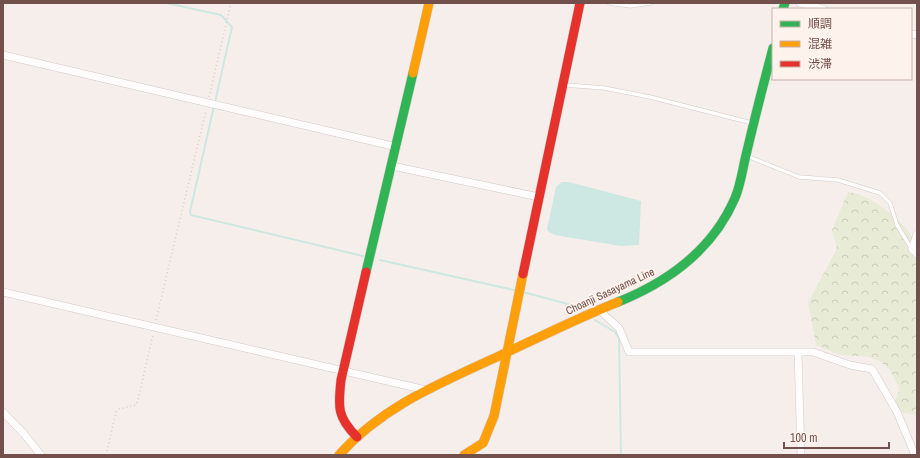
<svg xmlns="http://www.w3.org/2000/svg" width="920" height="458" font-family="'Archivo Narrow','Noto Sans JP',sans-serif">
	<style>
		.forest { fill: url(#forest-crowns) }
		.water { fill: #cde7e3 }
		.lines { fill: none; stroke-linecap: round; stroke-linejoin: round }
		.stream { stroke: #cde7e3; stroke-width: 2 }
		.lane-casing { stroke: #d4cac8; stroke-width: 4.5 }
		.street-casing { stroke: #d4cac8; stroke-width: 8 }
		.fast-casing { stroke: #d5cac8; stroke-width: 10 }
		.slow-casing { stroke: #d5cac8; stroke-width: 10 }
		.jam-casing { stroke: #d5cac8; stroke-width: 10 }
		.path { stroke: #d7cccb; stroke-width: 1.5; stroke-dasharray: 1 3; stroke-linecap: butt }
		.lane { stroke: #fefcfc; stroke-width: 3.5 }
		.street { stroke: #fefcfc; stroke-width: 7 }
		.fast { stroke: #30b455; stroke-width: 9 }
		.slow { stroke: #ff9f0a; stroke-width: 9 }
		.jam { stroke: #e5322d; stroke-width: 9 }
		.labels { text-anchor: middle; stroke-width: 4; stroke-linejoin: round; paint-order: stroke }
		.street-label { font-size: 11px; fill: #73504c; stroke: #fef2ec }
	</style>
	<defs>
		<pattern id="forest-crowns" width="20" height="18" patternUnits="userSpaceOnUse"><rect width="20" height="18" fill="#e8ebd6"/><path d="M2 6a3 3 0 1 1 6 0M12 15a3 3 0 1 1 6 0" fill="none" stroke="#cacbb9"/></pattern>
	</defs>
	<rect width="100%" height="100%" fill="#f6eeeb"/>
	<path class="forest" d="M 848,192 C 872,195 909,223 917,246 L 917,415 L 897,412 L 894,407 L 899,389 L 897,383 L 890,370 L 881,362 L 870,357 L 841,355 L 816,345 L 808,303 L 837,248 L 832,230 Z"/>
	<path class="water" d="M 562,182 L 569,182 L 641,201 L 639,245 L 621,246 L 555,235 L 549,232 L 547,229 L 556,187 Z"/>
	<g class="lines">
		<path class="stream" d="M 166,3 L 221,15 L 232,27 L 215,102
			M 214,106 L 190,212 L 191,215 L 363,256
			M 380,260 L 514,290
			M 523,292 L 575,306 L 583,311
			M 595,320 L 615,332 L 619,338 L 621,455"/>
		<g class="lane-casing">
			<path id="lane" d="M 609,3 L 630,6 L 651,3
				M 565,85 L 604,88 L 650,97 L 752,123
				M 747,156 L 799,177 L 838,180 L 880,193 L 890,203 L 897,225 L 911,248"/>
		</g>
		<g class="street-casing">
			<path id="street" d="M 800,3 L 823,9
				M 911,34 L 917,35
				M 3,55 L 397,147
				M 392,166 L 539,197
				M 917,234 L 912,249 L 917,254
				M 3,292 L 426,390
				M 599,310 L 619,328 L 629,352 L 813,352 L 850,365 L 872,369 L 897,412 L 915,455
				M 798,353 L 801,455
				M 3,412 L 24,434 L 41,455"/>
		</g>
		<g class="fast-casing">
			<path id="fast" d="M 783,9 L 785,3
				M 366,272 L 413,73
				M 618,302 C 668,282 713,249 735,198 C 741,184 743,166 747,151 C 755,117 764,82 773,48"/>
		</g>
		<g class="slow-casing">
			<path id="slow" d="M 413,73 L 429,3
				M 339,455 C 384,405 441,383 501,355 C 540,337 578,318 618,302
				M 464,455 L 483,443 L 494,416 L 523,274"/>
		</g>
		<g class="jam-casing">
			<path id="jam" d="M 523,274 L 580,3
				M 357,437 C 337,417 338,407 341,380 L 366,272"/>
		</g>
		<path class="path" d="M 209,97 L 231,3
			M 156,320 L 206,110
			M 106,455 L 116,412 L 119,409 L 136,405 L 138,400 L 153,334"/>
		<use href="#lane" class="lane"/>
		<use href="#street" class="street"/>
		<use href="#fast" class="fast"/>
		<use href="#slow" class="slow"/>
		<use href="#jam" class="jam"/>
	</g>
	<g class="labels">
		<g class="street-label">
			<text transform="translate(610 291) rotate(-25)" y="4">Choanji Sasayama Line</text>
		</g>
	</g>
	<rect width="920" height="458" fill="none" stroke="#73504c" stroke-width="8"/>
	<rect x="772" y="8" width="140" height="72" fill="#fef2ec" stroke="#c6b1ac"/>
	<rect x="780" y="21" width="20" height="6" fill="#30b455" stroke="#c6b1ac"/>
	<text x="808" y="28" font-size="12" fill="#73504c">順調</text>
	<rect x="780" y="41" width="20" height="6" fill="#ff9f0a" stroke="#c6b1ac"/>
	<text x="808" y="48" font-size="12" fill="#73504c">混雑</text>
	<rect x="780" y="61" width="20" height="6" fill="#e5322d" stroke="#c6b1ac"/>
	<text x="808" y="68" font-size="12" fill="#73504c">渋滞</text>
	<path d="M784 442v6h105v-6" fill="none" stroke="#73504c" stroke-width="2"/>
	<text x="790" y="442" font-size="12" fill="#73504c" stroke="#fef2ec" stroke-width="3" paint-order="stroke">100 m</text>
</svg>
